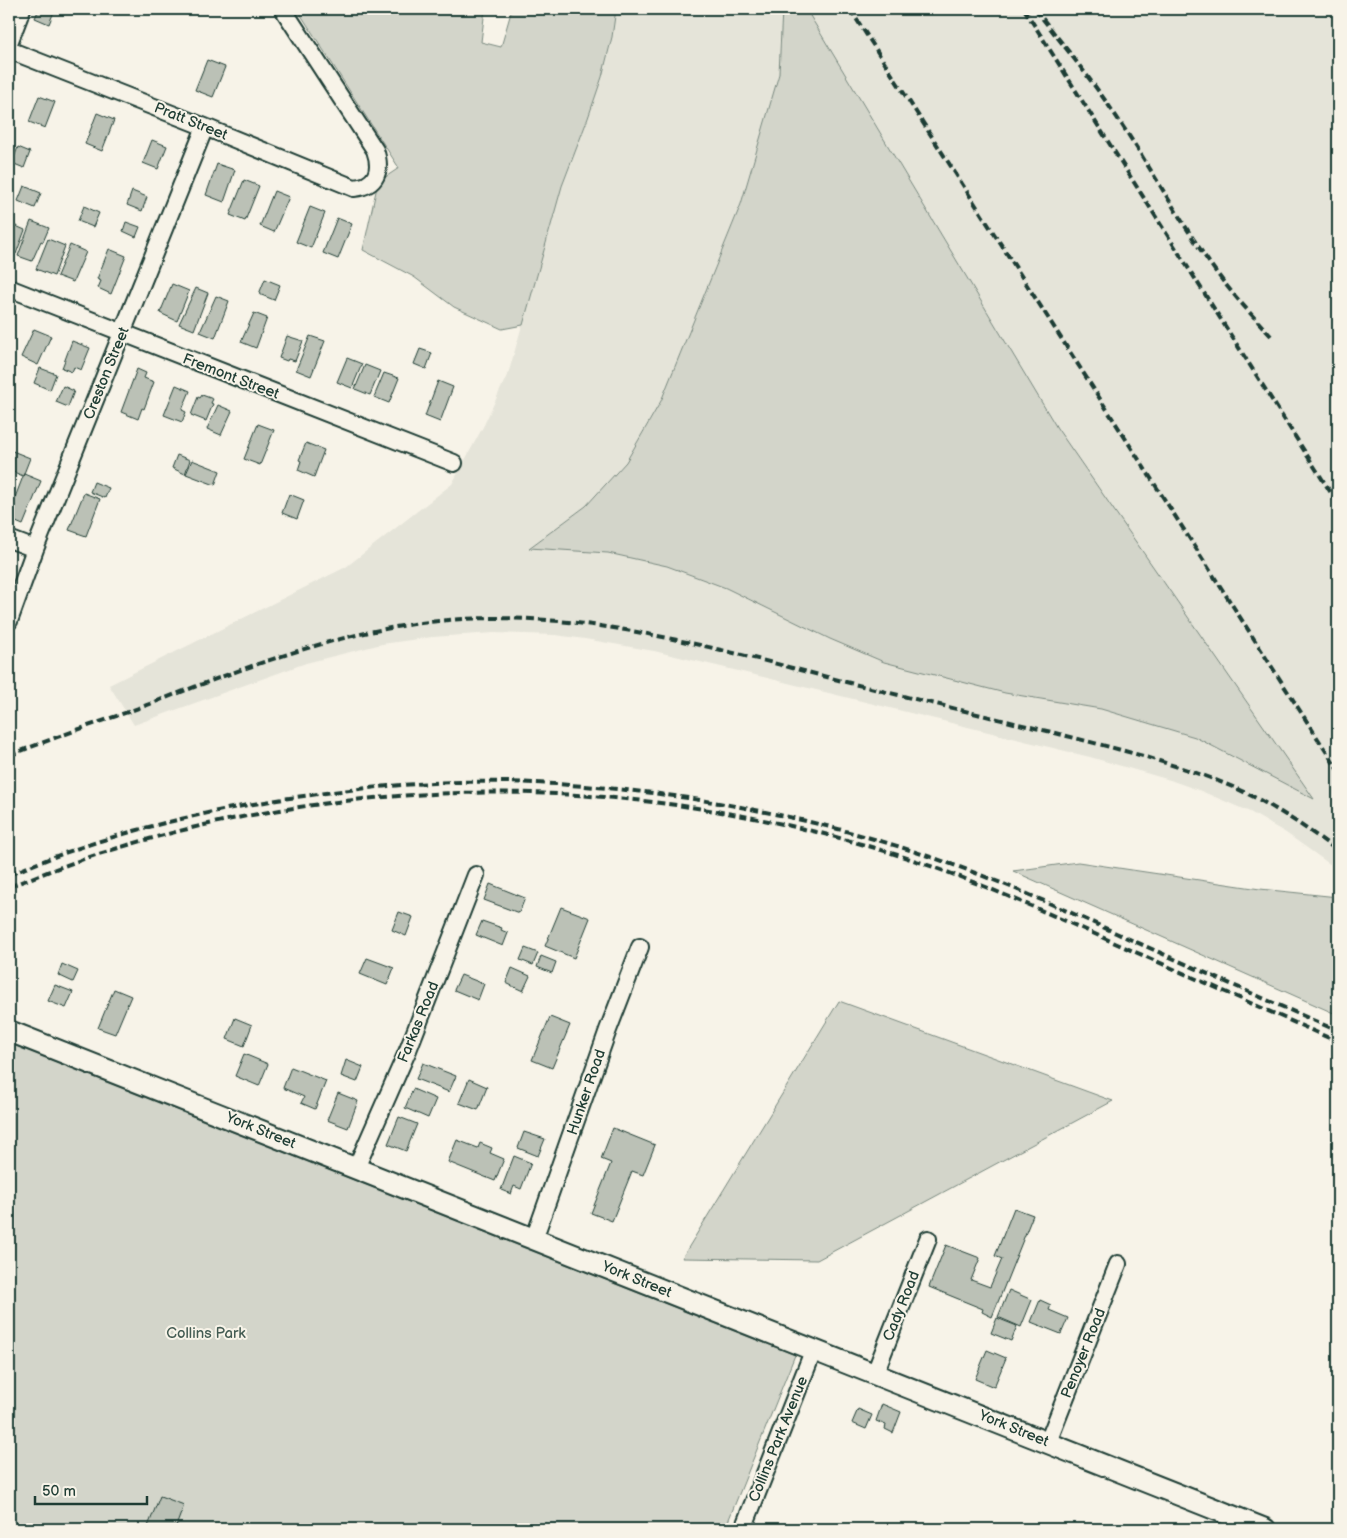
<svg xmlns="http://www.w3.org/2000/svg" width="1347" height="1538" font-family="'Balsamiq Sans',sans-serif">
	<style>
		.built { fill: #e5e4d9 }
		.green { fill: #d3d5ca; stroke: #79897f }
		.building { fill: #bbc1b6; stroke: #1f3d34 }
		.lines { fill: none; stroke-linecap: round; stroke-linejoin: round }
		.minor-casing { stroke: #1f3d34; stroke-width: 20 }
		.tertiary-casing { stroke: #1f3d34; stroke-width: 24 }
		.minor { stroke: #f7f3e8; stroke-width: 16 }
		.tertiary { stroke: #f7f3e8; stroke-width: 20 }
		.rail { stroke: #1f3d34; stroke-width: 4; stroke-dasharray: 8 4; stroke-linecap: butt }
		.labels { text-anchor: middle; stroke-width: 4; stroke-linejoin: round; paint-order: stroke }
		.street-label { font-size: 15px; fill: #1f3d34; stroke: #f7f3e8 }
		.park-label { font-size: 15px; fill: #435b52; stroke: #f7f3e8 }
	</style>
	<rect width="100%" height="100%" fill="#f7f3e8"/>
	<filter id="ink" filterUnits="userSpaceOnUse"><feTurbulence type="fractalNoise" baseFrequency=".02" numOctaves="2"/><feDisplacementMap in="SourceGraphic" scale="10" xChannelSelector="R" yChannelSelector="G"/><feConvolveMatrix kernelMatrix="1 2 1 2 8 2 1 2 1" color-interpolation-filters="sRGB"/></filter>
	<g filter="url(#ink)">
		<path class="built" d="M 616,9 L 782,9 L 779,74 L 741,204 L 661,401 L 626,462 L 586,506 L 529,548 L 608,553 L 667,566 L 726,588 L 830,639 L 1005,693 L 1101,709 L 1195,737 L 1313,798 L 1057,428 L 806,9 L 1338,9 L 1338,870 L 1286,833 L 1250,812 L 1201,791 L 1170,780 L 1090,757 L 755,675 L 654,651 L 585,639 L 555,635 L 494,633 L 432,637 L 382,644 L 306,663 L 134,725 L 109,685 L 346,567 L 452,484 L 484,425 L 509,371 L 562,186 L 588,118 L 602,77 L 612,37 Z"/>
		<path class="green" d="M 300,9 L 485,9 L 481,42 L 501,47 L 512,9 L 616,9 L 612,37 L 602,77 L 588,118 L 562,186 L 523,325 L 502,329 L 454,307 L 414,277 L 363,250 L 378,182 L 399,168 L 301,15 Z
			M 782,9 L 806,9 L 1057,428 L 1314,799 L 1195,737 L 1101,709 L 1005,693 L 884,662 L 830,639 L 726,588 L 667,566 L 608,553 L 529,548 L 586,506 L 626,462 L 661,401 L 741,204 L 779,74 Z
			M 1078,862 L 1260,889 L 1338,897 L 1338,1015 L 1013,871 Z
			M 839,1001 L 1113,1101 L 817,1260 L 682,1258 Z
			M 9,1043 L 795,1355 L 725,1529 L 9,1529 Z"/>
		<path class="building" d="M 39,9 L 59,9 L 58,11 L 55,9 L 49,24 L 35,18 Z
			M 207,60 L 225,67 L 213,97 L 195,90 Z
			M 39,96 L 55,102 L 45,128 L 29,122 Z
			M 97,113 L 114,120 L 102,151 L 85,144 Z
			M 152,140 L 167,146 L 158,169 L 143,163 Z
			M 18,147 L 30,152 L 24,168 L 12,163 Z
			M 217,164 L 235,170 L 224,202 L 206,195 Z
			M 244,180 L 259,186 L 245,221 L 230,215 Z
			M 24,186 L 41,193 L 35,208 L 18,201 Z
			M 132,191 L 147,197 L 142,211 L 127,205 Z
			M 274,191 L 289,197 L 274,232 L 260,226 Z
			M 84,206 L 99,213 L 93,227 L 78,221 Z
			M 310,207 L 325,213 L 311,248 L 296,242 Z
			M 337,218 L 352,224 L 338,259 L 323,253 Z
			M 31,221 L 49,228 L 43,242 L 41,241 L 32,261 L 18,256 Z
			M 126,222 L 140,227 L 136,237 L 123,231 Z
			M 9,223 L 25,230 L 16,254 L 9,251 Z
			M 48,239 L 65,246 L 54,276 L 36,269 Z
			M 70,245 L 86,252 L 73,282 L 57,276 Z
			M 109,249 L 126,256 L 111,294 L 98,288 L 101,281 L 97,279 Z
			M 265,279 L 280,285 L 274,300 L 259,294 Z
			M 172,284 L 189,291 L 177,321 L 160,313 Z
			M 196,288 L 208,293 L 194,330 L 179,324 Z
			M 216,296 L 229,301 L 215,338 L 200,332 Z
			M 254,313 L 267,318 L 256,348 L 241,342 Z
			M 34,329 L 51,336 L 38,365 L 21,357 Z
			M 287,336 L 303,341 L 295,361 L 288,359 L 287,361 L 279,358 Z
			M 310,336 L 325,341 L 311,376 L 296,370 Z
			M 72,341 L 90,348 L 81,370 L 74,367 L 72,372 L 62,368 Z
			M 420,349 L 432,353 L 426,369 L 414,364 Z
			M 347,358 L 362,364 L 352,388 L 337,382 Z
			M 365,365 L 380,371 L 370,395 L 355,389 Z
			M 40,368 L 56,374 L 50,390 L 34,383 Z
			M 137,369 L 146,373 L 144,378 L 154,382 L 144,409 L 142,408 L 138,419 L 121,412 Z
			M 384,373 L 399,378 L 389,403 L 374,397 Z
			M 438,381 L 453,387 L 440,422 L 425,416 Z
			M 176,385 L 190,391 L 182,410 L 186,412 L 182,422 L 164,415 Z
			M 63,386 L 74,391 L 68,407 L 56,402 Z
			M 202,395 L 213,399 L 211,403 L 213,404 L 206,421 L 191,415 L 198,397 L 200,398 Z
			M 218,405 L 232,411 L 221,435 L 207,429 Z
			M 258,424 L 274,430 L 260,465 L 244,459 Z
			M 306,443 L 324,450 L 314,477 L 298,470 L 301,461 L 299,460 Z
			M 10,450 L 30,458 L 23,476 L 9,470 Z
			M 177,455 L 190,460 L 185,474 L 172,468 Z
			M 192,460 L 220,471 L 215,485 L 186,474 Z
			M 24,474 L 41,481 L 23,525 L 9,519 L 9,513 Z
			M 94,482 L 109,488 L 105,498 L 90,492 Z
			M 84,493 L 100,499 L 86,536 L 69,530 Z
			M 289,494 L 304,500 L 297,519 L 282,513 Z
			M 490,884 L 525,898 L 519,913 L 484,900 Z
			M 561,907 L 590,918 L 574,958 L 545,946 Z
			M 399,912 L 413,917 L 406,936 L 392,930 Z
			M 482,921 L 502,928 L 501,930 L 508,933 L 503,946 L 476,935 Z
			M 525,948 L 538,953 L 533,965 L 520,960 Z
			M 541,956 L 556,962 L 552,973 L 537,967 Z
			M 367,958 L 394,968 L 387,985 L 360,974 Z
			M 62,964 L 78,971 L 73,982 L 58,975 Z
			M 512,968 L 530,976 L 523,991 L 506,983 Z
			M 461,975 L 484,984 L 478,1000 L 454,990 Z
			M 55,985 L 73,992 L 66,1008 L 48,1001 Z
			M 114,989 L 131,996 L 115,1034 L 98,1028 Z
			M 550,1017 L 570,1025 L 552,1068 L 532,1060 Z
			M 235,1018 L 252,1025 L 244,1046 L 227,1039 Z
			M 244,1054 L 268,1064 L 259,1086 L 235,1076 Z
			M 346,1060 L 363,1067 L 357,1082 L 341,1076 Z
			M 423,1063 L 456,1076 L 449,1092 L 416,1079 Z
			M 291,1067 L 326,1081 L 315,1109 L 301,1103 L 304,1097 L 283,1088 Z
			M 469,1079 L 487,1087 L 478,1110 L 459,1103 Z
			M 413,1089 L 436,1099 L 428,1118 L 405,1108 Z
			M 338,1093 L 358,1101 L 348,1128 L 327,1120 Z
			M 399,1117 L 417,1124 L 406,1151 L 388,1144 Z
			M 613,1128 L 655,1145 L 643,1175 L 632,1171 L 612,1221 L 591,1213 L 611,1163 L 601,1159 Z
			M 524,1132 L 545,1139 L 538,1156 L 518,1148 Z
			M 457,1140 L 478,1148 L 480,1143 L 492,1148 L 490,1153 L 504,1159 L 495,1181 L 448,1162 Z
			M 514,1156 L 531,1163 L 521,1189 L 514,1186 L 511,1194 L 501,1190 Z
			M 1014,1208 L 1033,1215 L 992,1317 L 982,1312 L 983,1309 L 929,1287 L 946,1245 L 980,1258 L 971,1280 L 990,1287 L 1002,1259 L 995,1256 Z
			M 1009,1290 L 1032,1300 L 1021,1327 L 998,1317 Z
			M 1040,1300 L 1051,1305 L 1049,1310 L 1068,1318 L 1061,1334 L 1031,1322 Z
			M 997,1318 L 1017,1326 L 1011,1341 L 991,1333 Z
			M 987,1350 L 1006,1358 L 994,1387 L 975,1379 Z
			M 882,1404 L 901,1412 L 893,1433 L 885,1429 L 886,1425 L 876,1421 Z
			M 858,1409 L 872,1415 L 866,1429 L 852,1423 Z
			M 160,1496 L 184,1505 L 175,1529 L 147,1529 Z"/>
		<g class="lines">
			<g class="minor-casing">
				<path id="minor" d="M 9,43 L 22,9
					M 9,50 L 205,127 L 354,188 C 377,186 382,170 375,150 L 283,9
					M 9,288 L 454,463
					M 9,539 L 35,549
					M 9,621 L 35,549 L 205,127
					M 356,1168 L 408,1050 L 476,875
					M 534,1239 L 608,1030 L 640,947
					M 875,1373 L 928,1239
					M 1048,1442 L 1118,1264
					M 743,1529 L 814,1349"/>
			</g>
			<g class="tertiary-casing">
				<path id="tertiary" d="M 9,1031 L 1265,1529"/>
			</g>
			<use href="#minor" class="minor"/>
			<use href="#tertiary" class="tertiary"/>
			<path class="rail" d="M 850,9 L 1338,770
				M 1024,9 L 1338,504
				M 1035,9 C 1065,47 1095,84 1122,125 C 1154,173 1182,225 1216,272 C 1233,295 1252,315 1271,336
				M 9,756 C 54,737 101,722 147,705 C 239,670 330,634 429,622 C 571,605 710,647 846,682 C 945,707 1045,729 1143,756 C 1182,768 1222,780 1258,799 C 1286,814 1312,832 1338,851
				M 9,875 C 96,837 190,814 283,799 C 356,788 431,780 505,782 C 644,785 790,810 922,854 C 989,876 1052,904 1116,933 C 1190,966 1264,999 1338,1031
				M 9,887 C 298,768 627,763 922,863 C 988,886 1052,915 1115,943 C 1190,976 1264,1009 1338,1042"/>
		</g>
	</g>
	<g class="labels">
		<g class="street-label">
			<text transform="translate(191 121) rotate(22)" y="5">Pratt Street</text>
			<text transform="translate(106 373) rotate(-68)" y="5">Creston Street</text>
			<text transform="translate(231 376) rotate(21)" y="5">Fremont Street</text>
			<text transform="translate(418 1022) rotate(-68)" y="5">Farkas Road</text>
			<text transform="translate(586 1092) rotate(-71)" y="5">Hunker Road</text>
			<text transform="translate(261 1130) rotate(22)" y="5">York Street</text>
			<text transform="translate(637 1279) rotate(22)" y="5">York Street</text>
			<text transform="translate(901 1306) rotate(-68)" y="5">Cady Road</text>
			<text transform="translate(1083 1353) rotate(-68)" y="5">Penoyer Road</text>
			<text transform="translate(1014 1428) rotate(22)" y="5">York Street</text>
			<text transform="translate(778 1439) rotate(-68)" y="5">Collins Park Avenue</text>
		</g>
		<g class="park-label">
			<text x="206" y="1338">Collins Park</text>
		</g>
	</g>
	<rect width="1347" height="1538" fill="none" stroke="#f7f3e8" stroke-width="30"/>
	<rect x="15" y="15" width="1317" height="1508" fill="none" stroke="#1f3d34" stroke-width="2" filter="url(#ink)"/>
	<path d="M35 1496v8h112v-8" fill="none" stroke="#1f3d34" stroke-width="2.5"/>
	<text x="42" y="1496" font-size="15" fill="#1f3d34" stroke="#f7f3e8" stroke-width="4" paint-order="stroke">50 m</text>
</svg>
